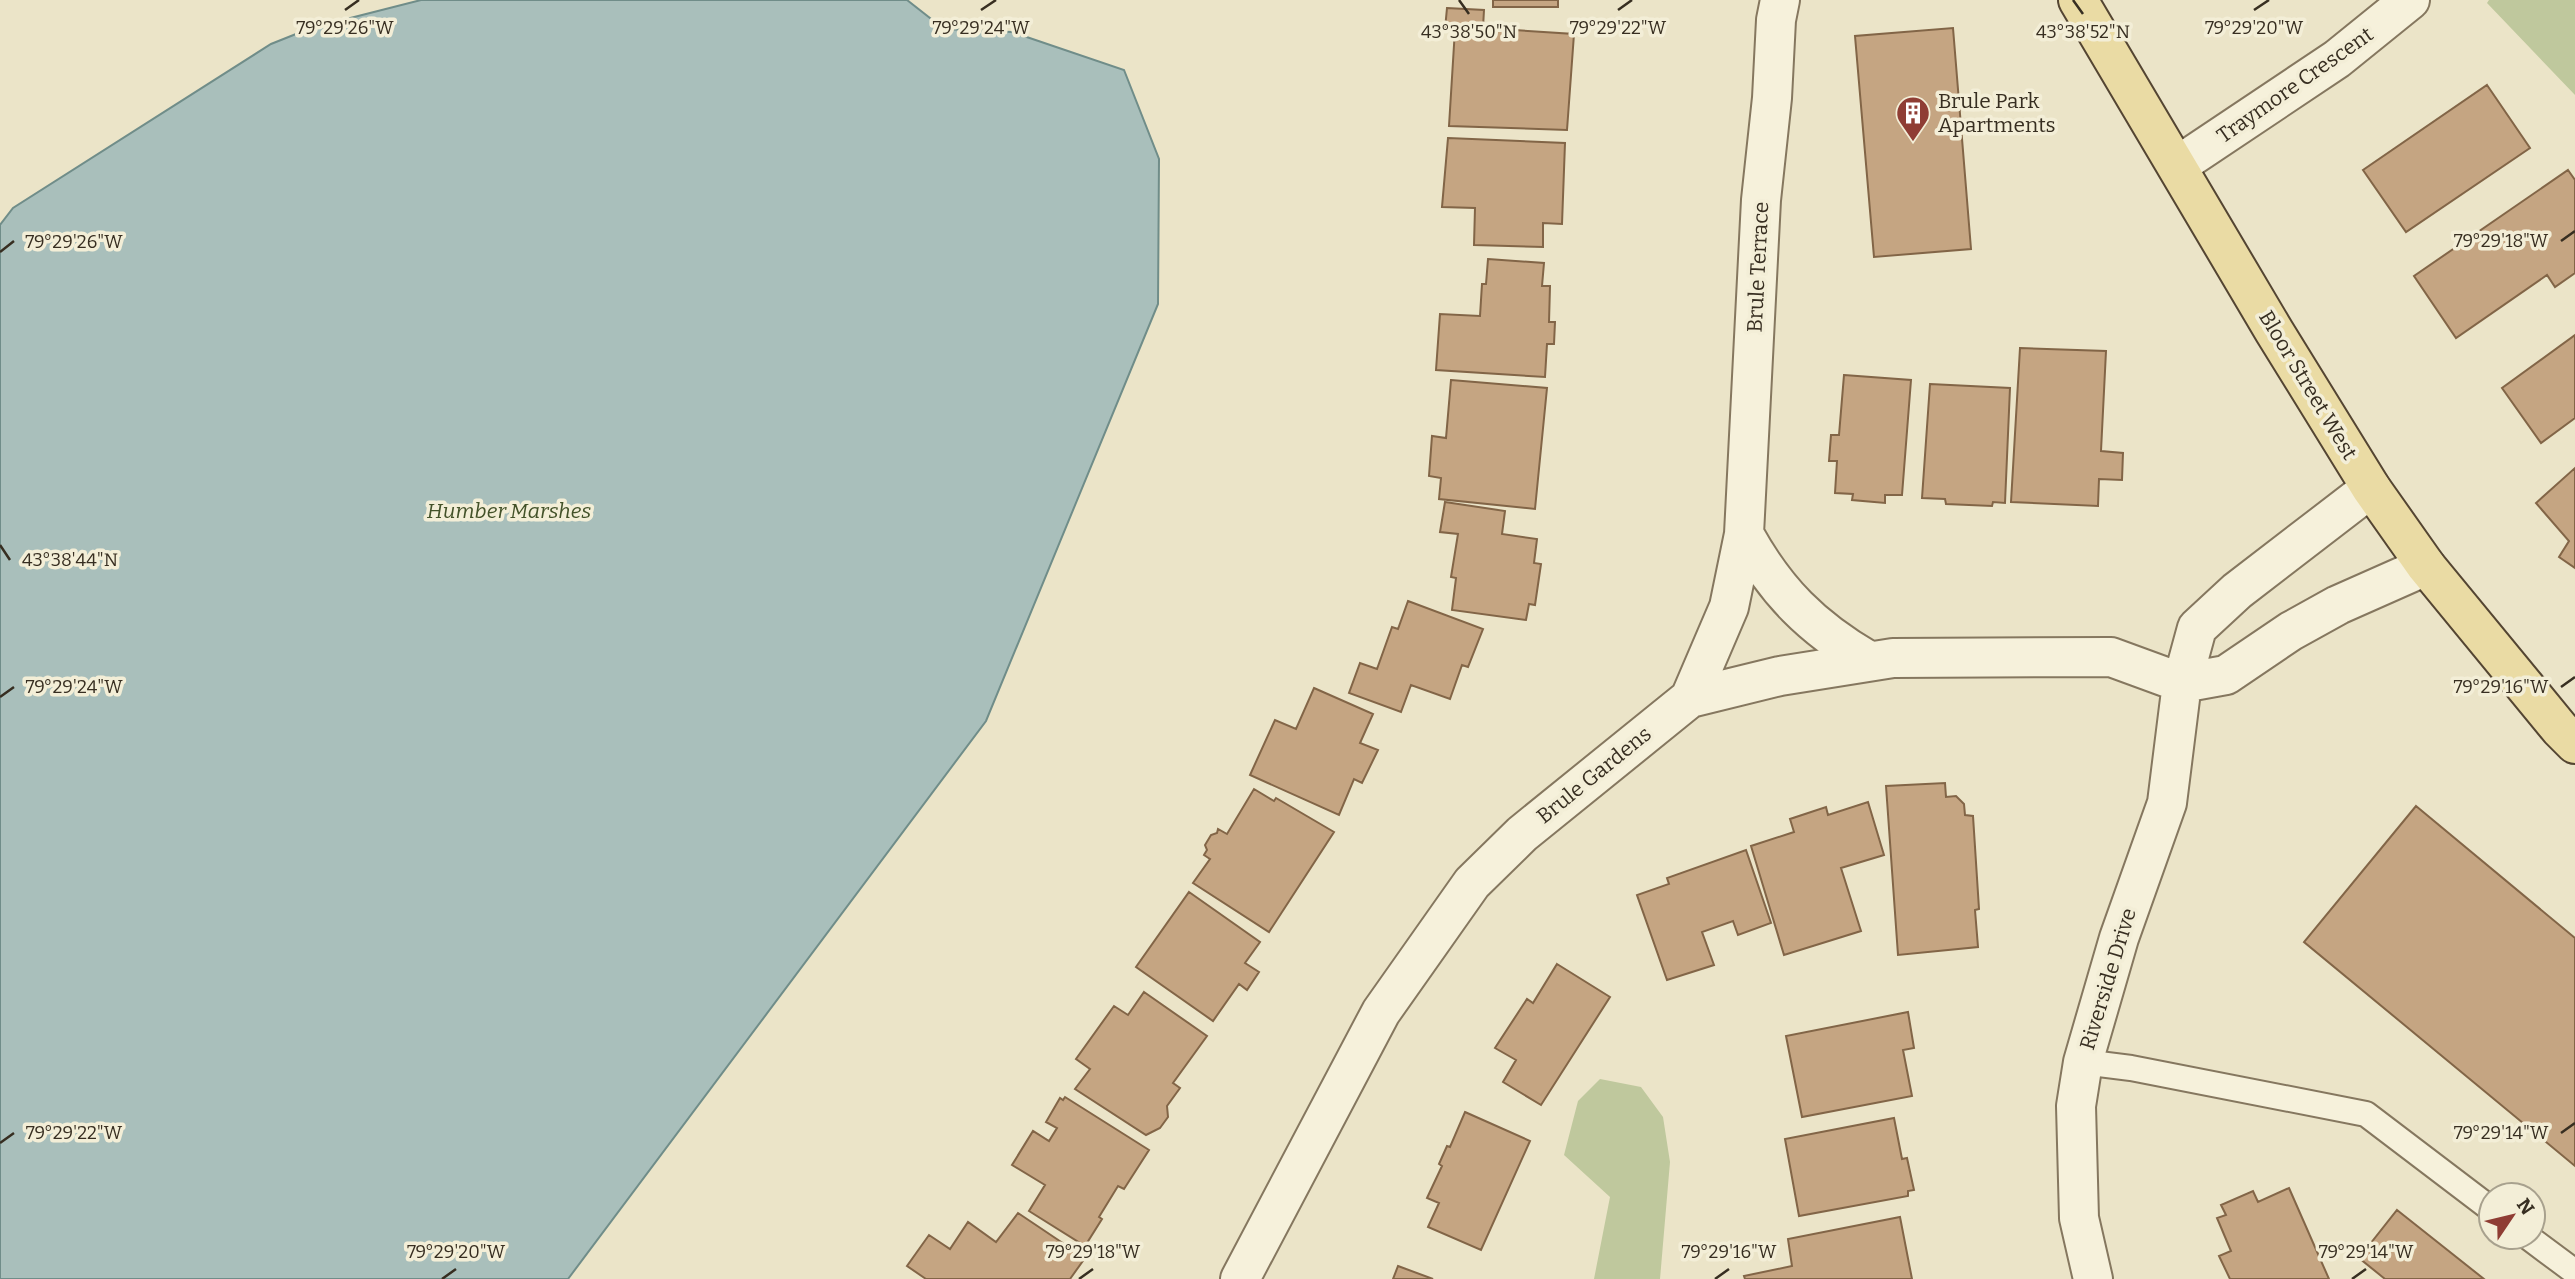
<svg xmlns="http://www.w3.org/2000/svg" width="2575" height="1279" font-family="Bitter,serif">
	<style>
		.green { fill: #bfc89d }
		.water { fill: #a9bfbb; stroke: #708d89; stroke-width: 2 }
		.building { fill: #c5a582; stroke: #826547; stroke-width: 2 }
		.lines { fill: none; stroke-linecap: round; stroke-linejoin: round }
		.service-casing { stroke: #85775f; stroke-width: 28 }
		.minor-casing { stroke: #85775f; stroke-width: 42 }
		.primary-casing { stroke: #544532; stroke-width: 42 }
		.service { stroke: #f6f1db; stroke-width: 24 }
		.minor { stroke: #f6f1db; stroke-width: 38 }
		.primary { stroke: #eadba4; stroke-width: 38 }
		.ticks { fill: none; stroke: #372e21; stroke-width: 2.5 }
		.labels { text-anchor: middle; stroke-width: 7; stroke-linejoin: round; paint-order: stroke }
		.street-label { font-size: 21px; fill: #372e21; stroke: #f3eed7 }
		.poi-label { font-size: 21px; fill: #372e21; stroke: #f3eed7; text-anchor: start }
		.park-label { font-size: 21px; font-style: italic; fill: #435229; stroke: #f3eed7 }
		.ticks-label { font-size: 18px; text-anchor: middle; fill: #372e21; stroke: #f3eed7; stroke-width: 7; stroke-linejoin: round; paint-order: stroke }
	</style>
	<rect width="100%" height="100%" fill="#ebe4c8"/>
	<path class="green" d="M 2489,0 L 2575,0 L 2575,95 L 2487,3 Z
		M 1600,1079 L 1641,1087 L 1663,1117 L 1670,1162 L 1660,1279 L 1594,1279 L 1610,1197 L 1564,1155 L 1578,1101 Z"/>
	<path class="water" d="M 421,0 L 907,0 L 944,29 L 1012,32 L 1124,70 L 1159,159 L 1158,304 L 986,721 L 568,1279 L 0,1279 L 0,225 L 13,208 L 271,44 L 311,28 Z"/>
	<path class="building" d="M 1493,0 L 1558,0 L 1558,7 L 1493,7 Z
		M 1447,8 L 1484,10 L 1483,28 L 1574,34 L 1567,130 L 1449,126 L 1455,29 L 1445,29 Z
		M 1953,28 L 1971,249 L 1874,257 L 1855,36 Z
		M 2487,85 L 2530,148 L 2406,232 L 2363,170 Z
		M 1448,138 L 1565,143 L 1562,224 L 1543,223 L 1543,247 L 1474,245 L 1475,208 L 1442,207 Z
		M 2568,170 L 2575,180 L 2575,273 L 2555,287 L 2547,275 L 2456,338 L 2414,276 Z
		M 1488,259 L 1544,263 L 1542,286 L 1550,286 L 1549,322 L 1555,322 L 1554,344 L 1547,344 L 1545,377 L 1436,370 L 1440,314 L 1480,316 L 1482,284 L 1486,284 Z
		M 2575,335 L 2575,418 L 2541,443 L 2502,388 Z
		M 2020,348 L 2106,351 L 2101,451 L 2123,453 L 2122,480 L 2099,479 L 2098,506 L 2011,502 Z
		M 1844,375 L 1911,380 L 1902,495 L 1885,495 L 1885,503 L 1852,500 L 1853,494 L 1835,493 L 1837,461 L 1829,461 L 1831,435 L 1839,435 Z
		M 1451,380 L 1547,388 L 1535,509 L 1439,499 L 1441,478 L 1429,476 L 1432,436 L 1446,438 Z
		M 1930,384 L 2010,388 L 2005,503 L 1993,502 L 1992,506 L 1946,504 L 1945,499 L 1922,498 Z
		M 2575,468 L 2575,568 L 2559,557 L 2569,541 L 2536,503 Z
		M 1445,502 L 1505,511 L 1502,534 L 1537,539 L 1534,563 L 1541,564 L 1535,605 L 1529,604 L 1526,620 L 1452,610 L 1456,578 L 1451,577 L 1458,534 L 1440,532 Z
		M 1408,601 L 1483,629 L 1468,667 L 1462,665 L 1450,699 L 1411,685 L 1401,712 L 1349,693 L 1360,663 L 1377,669 L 1392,627 L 1398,629 Z
		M 1314,688 L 1373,714 L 1360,743 L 1378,750 L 1362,783 L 1354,779 L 1339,815 L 1250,775 L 1275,720 L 1296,729 Z
		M 1945,783 L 1946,797 L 1956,796 L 1964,804 L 1965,815 L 1973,816 L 1979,909 L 1975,910 L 1978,947 L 1898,955 L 1886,786 Z
		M 1254,789 L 1274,801 L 1276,798 L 1334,832 L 1269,932 L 1193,883 L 1210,859 L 1204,855 L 1207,850 L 1205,845 L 1211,835 L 1217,833 L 1218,829 L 1227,834 Z
		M 1868,802 L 1884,855 L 1841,868 L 1861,931 L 1784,955 L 1751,846 L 1794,832 L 1790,819 L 1826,807 L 1828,815 Z
		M 2416,806 L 2575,938 L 2575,1166 L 2304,942 Z
		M 1746,850 L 1771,923 L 1738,935 L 1733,921 L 1702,932 L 1714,965 L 1667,980 L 1637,895 L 1669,884 L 1667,878 Z
		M 1189,892 L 1260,942 L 1245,963 L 1259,972 L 1247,990 L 1239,984 L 1213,1021 L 1136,967 Z
		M 1557,964 L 1610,997 L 1541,1105 L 1503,1082 L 1516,1060 L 1495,1048 L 1527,999 L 1533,1003 Z
		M 1144,992 L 1207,1036 L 1173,1083 L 1180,1088 L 1167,1106 L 1168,1117 L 1160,1128 L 1146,1135 L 1075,1089 L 1090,1069 L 1076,1059 L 1114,1006 L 1128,1015 Z
		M 1908,1012 L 1914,1048 L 1903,1050 L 1912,1096 L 1802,1117 L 1786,1036 Z
		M 1065,1097 L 1149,1150 L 1124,1189 L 1118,1186 L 1099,1217 L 1102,1219 L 1085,1246 L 1029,1211 L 1045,1185 L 1012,1165 L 1033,1131 L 1049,1141 L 1057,1128 L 1046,1122 L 1060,1098 L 1063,1100 Z
		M 1465,1112 L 1530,1141 L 1481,1250 L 1428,1227 L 1439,1203 L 1427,1198 L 1442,1166 L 1439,1164 L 1447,1146 L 1450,1147 Z
		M 1894,1118 L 1902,1159 L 1907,1158 L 1914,1190 L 1908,1191 L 1908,1196 L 1799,1216 L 1785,1139 Z
		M 2289,1188 L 2329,1279 L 2230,1279 L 2219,1256 L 2231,1251 L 2217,1218 L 2226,1215 L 2221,1205 L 2253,1191 L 2258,1202 Z
		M 2397,1210 L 2484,1279 L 2385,1279 L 2359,1258 Z
		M 1018,1213 L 1085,1258 L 1070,1279 L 926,1279 L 907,1266 L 929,1235 L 950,1249 L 968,1222 L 996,1242 Z
		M 1900,1217 L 1912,1279 L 1745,1279 L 1744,1276 L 1792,1266 L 1788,1239 Z
		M 1398,1266 L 1433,1279 L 1393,1279 Z"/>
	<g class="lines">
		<g class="service-casing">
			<path id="service" d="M 2083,1062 L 2131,1068 L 2366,1114 L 2491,1209
				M 2528,1237 L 2575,1272"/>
		</g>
		<g class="minor-casing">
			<path id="minor" d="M 2177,166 L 2337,59 L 2410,0
				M 1744,534 C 1776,592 1812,628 1869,661
				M 2182,683 L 2226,675 L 2291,631 L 2338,605 L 2426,566
				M 1690,698 L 1729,607 L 1744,534 L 1761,200 L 1772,98 L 1776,20 L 1780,0
				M 1240,1279 L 1381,1012 L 1472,883 L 1522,834 L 1690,698 L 1780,676 L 1893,658 L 2111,657 L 2182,683
				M 2093,1279 L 2079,1218 L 2076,1106 L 2083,1062 L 2119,938 L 2167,803 L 2182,683 L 2197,628 L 2237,591 L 2371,488"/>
		</g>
		<g class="primary-casing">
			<path id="primary" d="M 2078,0 L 2274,331 L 2371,488 L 2426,566 L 2560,729 L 2575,744"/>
		</g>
		<use href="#service" class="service"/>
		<use href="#minor" class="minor"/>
		<use href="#primary" class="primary"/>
	</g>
	<path class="ticks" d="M 1459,0 L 1469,14M 2073,0 L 2083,14M 345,10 L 359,0M 981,10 L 996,0M 1618,10 L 1632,0M 2254,10 L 2269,0M 2561,241 L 2575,231M 0,252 L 14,241M 0,545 L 10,560M 2561,687 L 2575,677M 0,697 L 14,687M 2561,1133 L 2575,1123M 0,1143 L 14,1133M 442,1279 L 456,1269M 1079,1279 L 1093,1269M 1715,1279 L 1729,1269M 2352,1279 L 2366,1269"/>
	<defs>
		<g id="building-pin" transform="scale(1.75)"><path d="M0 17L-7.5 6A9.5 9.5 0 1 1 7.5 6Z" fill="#8f3d34" stroke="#f3eed7"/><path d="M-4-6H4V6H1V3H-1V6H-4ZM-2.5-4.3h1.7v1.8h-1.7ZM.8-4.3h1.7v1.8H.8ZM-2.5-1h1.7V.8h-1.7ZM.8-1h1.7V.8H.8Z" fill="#fff"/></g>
	</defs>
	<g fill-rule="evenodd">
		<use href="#building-pin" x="1913" y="113"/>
	</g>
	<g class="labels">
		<g class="street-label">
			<text transform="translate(2295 85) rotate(-35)" y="7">Traymore Crescent</text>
			<text transform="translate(1758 267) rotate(-87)" y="7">Brule Terrace</text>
			<text transform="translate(2308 385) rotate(59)" y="7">Bloor Street West</text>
			<text transform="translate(1594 775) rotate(-39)" y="7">Brule Gardens</text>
			<text transform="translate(2108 979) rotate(-73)" y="7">Riverside Drive</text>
		</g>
		<g class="poi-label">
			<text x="1938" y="108">Brule Park<tspan x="1938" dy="24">Apartments</tspan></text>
		</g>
		<g class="park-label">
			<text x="509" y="518">Humber Marshes</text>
		</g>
	</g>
	<g class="ticks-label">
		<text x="981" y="34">79°29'24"W</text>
		<text x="2254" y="34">79°29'20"W</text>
		<text x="345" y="34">79°29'26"W</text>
		<text x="1618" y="34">79°29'22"W</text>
		<text x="1469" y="38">43°38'50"N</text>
		<text x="2083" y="38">43°38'52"N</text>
		<text x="2501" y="247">79°29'18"W</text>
		<text x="74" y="248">79°29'26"W</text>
		<text x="70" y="566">43°38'44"N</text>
		<text x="2501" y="693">79°29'16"W</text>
		<text x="74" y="693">79°29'24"W</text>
		<text x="2501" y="1139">79°29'14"W</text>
		<text x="74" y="1139">79°29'22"W</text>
		<text x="456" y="1258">79°29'20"W</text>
		<text x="1093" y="1258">79°29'18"W</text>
		<text x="1729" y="1258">79°29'16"W</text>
		<text x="2366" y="1258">79°29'14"W</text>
	</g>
	<g transform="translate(2512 1216) rotate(55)"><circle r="33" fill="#f3eed7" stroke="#a8a18e" stroke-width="2"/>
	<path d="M0-5L12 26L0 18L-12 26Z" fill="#8f3d34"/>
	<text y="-10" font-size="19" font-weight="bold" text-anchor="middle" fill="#372e21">N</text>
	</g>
</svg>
